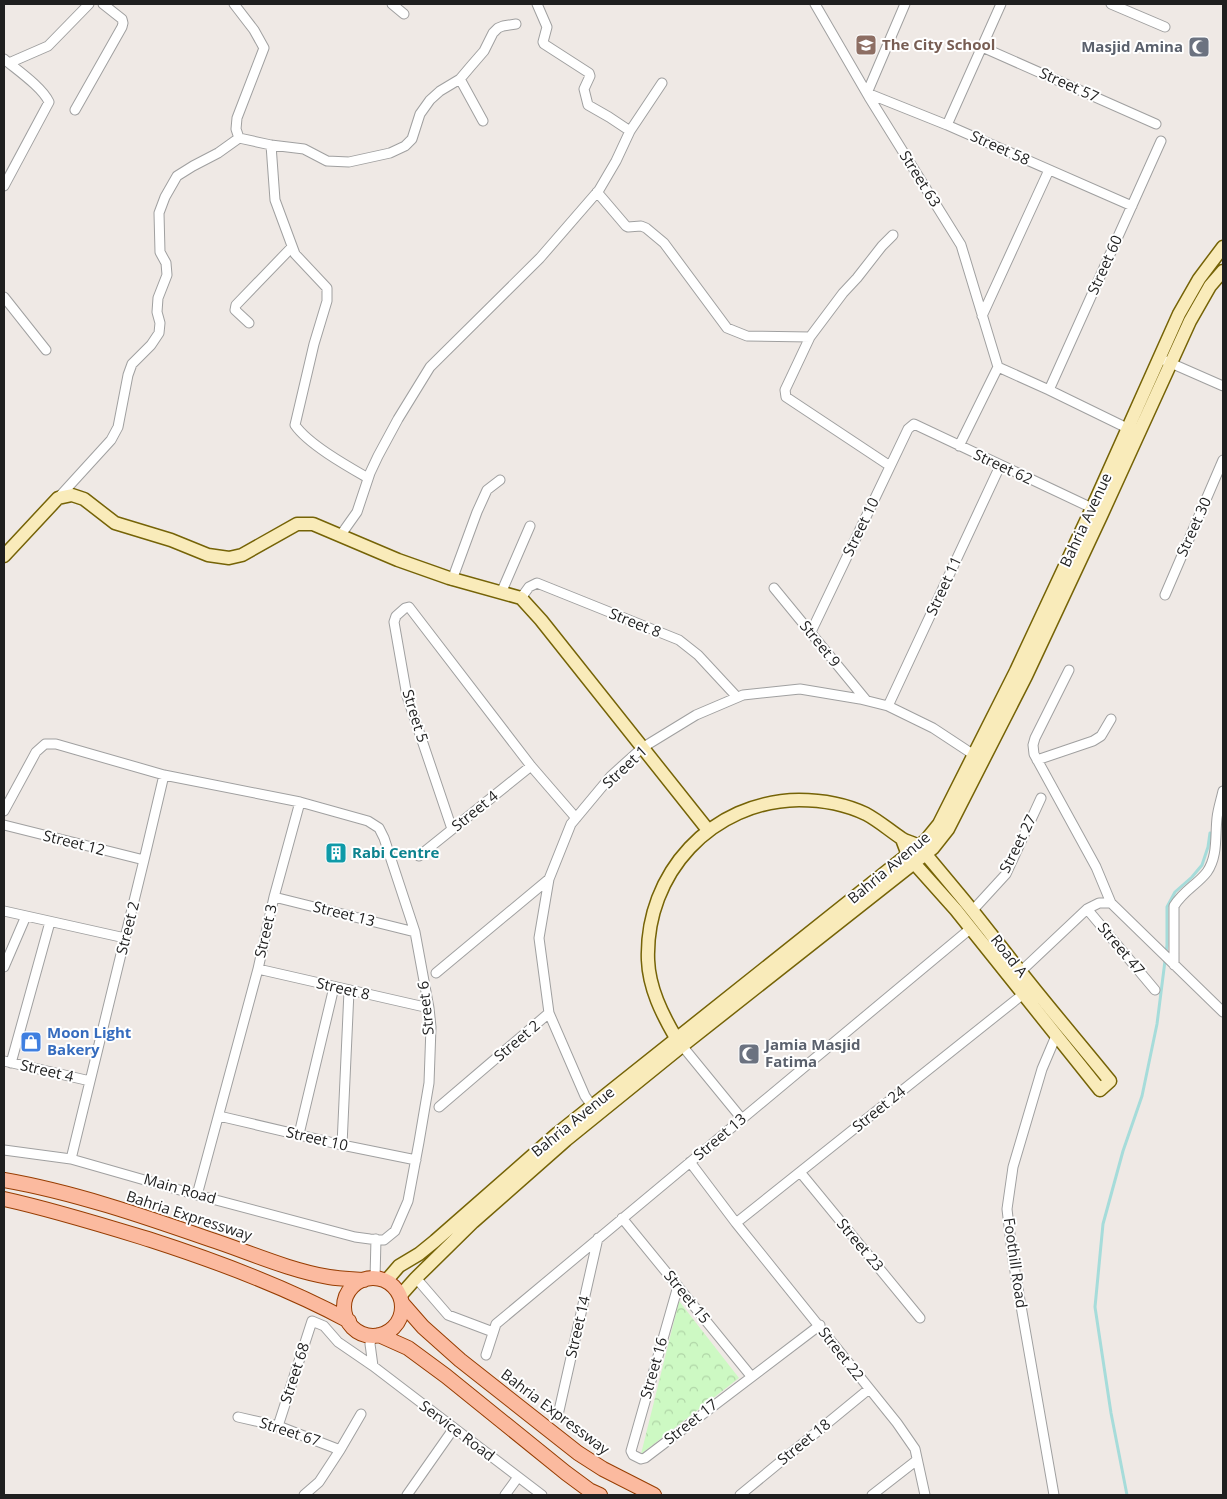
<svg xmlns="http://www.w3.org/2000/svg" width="1227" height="1499" font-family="'Open Sans',sans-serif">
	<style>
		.park { fill: url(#park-crowns) }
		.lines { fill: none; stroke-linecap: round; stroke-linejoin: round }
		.stream { stroke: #a6dcda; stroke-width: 3 }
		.street-casing { stroke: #a0a0a0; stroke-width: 11 }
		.secondary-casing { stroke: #756306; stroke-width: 15 }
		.primary-casing { stroke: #973d02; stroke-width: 16 }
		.street { stroke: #fff; stroke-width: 9 }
		.secondary { stroke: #f9ebba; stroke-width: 12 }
		.primary { stroke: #fbba9f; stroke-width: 14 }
		.labels { text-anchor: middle; stroke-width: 4; stroke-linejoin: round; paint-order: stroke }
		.education-label { font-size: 15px; font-weight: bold; fill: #785e54; stroke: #fff; text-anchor: start }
		.worship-label { font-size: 15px; font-weight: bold; fill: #5b616d; stroke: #fff; text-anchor: end }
		.street-label { font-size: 15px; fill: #1f1f1f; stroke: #fff }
		.culture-label { font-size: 15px; font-weight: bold; fill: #0d838f; stroke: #fff; text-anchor: start }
		.shop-label { font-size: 15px; font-weight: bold; fill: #366cbe; stroke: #fff; text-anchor: start }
	</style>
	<defs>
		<pattern id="park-crowns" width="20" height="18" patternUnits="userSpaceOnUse" patternTransform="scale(1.25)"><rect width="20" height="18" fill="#cdf9c3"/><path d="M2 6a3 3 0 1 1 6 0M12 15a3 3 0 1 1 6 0" fill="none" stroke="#b0d5a7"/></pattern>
	</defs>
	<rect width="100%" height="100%" fill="#efe9e5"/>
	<path class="park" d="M 679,1301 L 739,1378 L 641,1454 Z"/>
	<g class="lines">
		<path class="stream" d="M 1127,1495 L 1111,1413 L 1095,1307 L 1103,1224 L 1123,1151 L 1142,1096 L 1157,1024 L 1167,945 L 1167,907 L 1175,892 L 1192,877 L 1202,865 L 1208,847 L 1210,833"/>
		<g class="street-casing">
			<path id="street" d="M 234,4 L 254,30 L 264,48 L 237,118 L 236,129 L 239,138
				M 392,4 L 404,14
				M 537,4 L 547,27 L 543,42 L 544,44 L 589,73 L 590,76 L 584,89 L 588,105 L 609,117 L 630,131
				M 815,4 L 869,97 L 961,245 L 998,367
				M 905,4 L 867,93 L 947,125 L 1132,206
				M 1111,4 L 1165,27
				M 982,47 L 1156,124
				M 4,59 C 17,70 42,87 49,102 L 4,186
				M 9,63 L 48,46 L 89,4
				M 460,79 L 483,121
				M 75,110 L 122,27 L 123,23 L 122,19 L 103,4
				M 947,125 L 1001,4
				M 271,145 L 275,200 L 295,254 L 327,288 L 327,301 L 314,344 L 295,425 C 308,444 347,466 368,478
				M 597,192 L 626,226 L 628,227 L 641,226 L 646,228 L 664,243 L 727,328 L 747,336 L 810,337
				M 4,297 L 46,350
				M 982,316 L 1049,170
				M 249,323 L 235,310 L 236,305 L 292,247
				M 1166,361 L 1223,386
				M 998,367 L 1049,390 L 1127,428
				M 1049,390 L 1161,141
				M 959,446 L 998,367
				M 890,466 L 786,397 L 785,390 L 810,337 L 843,293 L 857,278 L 882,246 L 893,235
				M 59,497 L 111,440 L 118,427 L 128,375 L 132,364 L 151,345 L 159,333 L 160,323 L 157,312 L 158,298 L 167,275 L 166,263 L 160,252 L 159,213 L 165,197 L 177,176 L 193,166 L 218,153 L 239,138 L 271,145 L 304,149 L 327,161 L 349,162 L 390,153 L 405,146 L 412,139 L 420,114 L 430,100 L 440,91 L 460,79 L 471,66 L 484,51 L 493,33 L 498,28 L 503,26 L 516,24
				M 340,536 L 357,512 L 370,473 L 378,456 L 398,419 L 430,367 L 540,258 L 599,190 L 616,161 L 630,131 L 662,83
				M 452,580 L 477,512 L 487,490 L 500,480
				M 774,588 L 866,700
				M 501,593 L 530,526
				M 1165,595 L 1223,460
				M 521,598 L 529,587 L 537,583 L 679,640 L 698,655 L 737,697
				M 811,632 L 908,429 L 914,424 L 1092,508
				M 1069,670 L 1035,738 L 1033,745 L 1034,754 L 1096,867 L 1111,903 L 1223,1012
				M 888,706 L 1000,466
				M 1037,760 L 1093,741 L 1101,736 L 1111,719
				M 4,811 L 36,752 L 45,744 L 56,744 L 164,775 L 300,802 L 368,821 L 379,828 L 384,838 L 415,932 L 429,1008 L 431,1027 L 429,1083 L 419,1142 L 408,1201 L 395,1231 L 384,1240 L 370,1239 L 355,1237 L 197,1195 L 71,1159 L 4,1150
				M 4,825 L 144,860
				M 452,829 L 407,696 L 394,622 L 396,616 L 405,608 L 409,607 L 531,766 L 576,818
				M 419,856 L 531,766
				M 274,897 L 415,932
				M 1087,909 L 1155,990
				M 973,910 L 1006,874 L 1041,798
				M 4,911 L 125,938
				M 1174,965 L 1174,906 C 1184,890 1197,885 1207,872 C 1218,856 1215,836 1217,818 C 1218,809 1221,800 1223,791
				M 4,967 L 26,916
				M 258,969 L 429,1008
				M 436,973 L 549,879
				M 1017,975 L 1087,909 L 1099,903 L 1111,903
				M 679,1042 L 742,1119
				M 4,1061 L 90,1081
				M 11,1063 L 50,922
				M 439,1107 L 549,1013
				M 595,1110 L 585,1096 L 549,1013 L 539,938 L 549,879 L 571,824 L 611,776 L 642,748 L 696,715 L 743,695 L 800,689 L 860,699 L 888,706 L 933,728 L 974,755
				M 219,1116 L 342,1145 L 416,1160
				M 299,1134 L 334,987
				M 342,1145 L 349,991
				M 71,1159 L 144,860 L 164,775
				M 690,1162 L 736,1223 L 897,1423 L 915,1449 L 925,1495
				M 800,1172 L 920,1318
				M 197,1195 L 258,969 L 274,897 L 300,802
				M 622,1218 L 751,1376
				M 736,1223 L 1022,995
				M 375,1278 L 376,1239
				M 416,1278 L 448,1315 L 493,1332
				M 678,1286 L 631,1451 L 633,1455 L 641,1459 L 645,1458 L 820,1325
				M 372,1336 L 370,1344 L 373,1366 L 542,1495
				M 486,1355 L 496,1324 L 970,929
				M 558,1415 L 598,1238
				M 238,1417 L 278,1426 L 340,1450
				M 278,1426 L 312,1321 L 324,1326 L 338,1342 L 373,1366
				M 304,1495 L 319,1482 L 340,1450 L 361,1414
				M 407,1495 L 454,1428
				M 505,1495 L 518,1477
				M 740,1495 L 869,1389
				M 872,1495 L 917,1460
				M 1054,1495 L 1013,1260 L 1007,1209 L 1013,1167 L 1042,1069 L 1056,1036"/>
		</g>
		<g class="secondary-casing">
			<path id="secondary" d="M 4,556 L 58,498 L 72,495 L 84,499 L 115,523 L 171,540 L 208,555 L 229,558 L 242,555 L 297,524 L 313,524 L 398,560 L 449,578 L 521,598 L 541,620 L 708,830
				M 676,1038 C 662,1014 649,988 648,960 C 645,873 712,801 799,800 C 822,800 845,804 866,814 C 879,821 889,830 901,838 C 906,842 913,842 918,846 C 922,848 925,854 928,857 C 938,869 948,881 958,893 C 979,918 999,945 1020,971 C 1049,1008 1080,1044 1110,1081 L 1100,1090 L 956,910 L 914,863 L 908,855 L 902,839
				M 386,1281 L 399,1266 L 419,1254 L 435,1241 L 558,1133 L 926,840 L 939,824 L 1016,671 L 1094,504 L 1179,314 L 1199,279 L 1223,247
				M 400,1296 L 416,1278 L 473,1222 L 566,1140 L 682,1046 L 933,848 L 948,829 L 1026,676 L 1101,516 L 1190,321 L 1210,286 L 1223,271"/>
		</g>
		<g class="primary-casing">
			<path id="primary" d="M 4,1180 C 73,1192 143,1216 209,1239 C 249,1252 288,1270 329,1277 C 341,1279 352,1279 364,1280
				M 4,1199 C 54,1210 102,1225 151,1240 C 219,1262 286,1287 349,1321
				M344 1307a29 29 0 1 1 58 0a29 29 0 1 1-58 0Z
				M 402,1303 L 423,1327 L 460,1360 L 578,1453 L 603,1469 L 654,1495
				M 379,1335 L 408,1348 L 446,1376 L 566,1473 L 589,1490 L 600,1495"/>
		</g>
		<use href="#street" class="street"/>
		<use href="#secondary" class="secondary"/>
		<use href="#primary" class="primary"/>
	</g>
	<defs>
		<g id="school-square" transform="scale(1.125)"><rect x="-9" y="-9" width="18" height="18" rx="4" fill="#8d6e63" stroke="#fff"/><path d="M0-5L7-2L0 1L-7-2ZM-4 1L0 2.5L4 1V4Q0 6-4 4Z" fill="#fff"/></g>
		<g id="mosque-square" transform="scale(1.125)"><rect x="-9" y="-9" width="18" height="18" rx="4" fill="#6b7280" stroke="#fff"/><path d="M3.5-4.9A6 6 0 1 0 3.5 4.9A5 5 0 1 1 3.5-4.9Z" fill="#fff"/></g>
		<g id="building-square" transform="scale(1.125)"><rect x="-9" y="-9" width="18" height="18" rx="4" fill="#0f9aa8" stroke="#fff"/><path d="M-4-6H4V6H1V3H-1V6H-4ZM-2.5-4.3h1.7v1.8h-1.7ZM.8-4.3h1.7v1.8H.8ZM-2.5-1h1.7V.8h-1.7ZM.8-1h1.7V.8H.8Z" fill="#fff"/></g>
		<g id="shop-square" transform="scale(1.125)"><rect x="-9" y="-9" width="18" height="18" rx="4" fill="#3f7fe0" stroke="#fff"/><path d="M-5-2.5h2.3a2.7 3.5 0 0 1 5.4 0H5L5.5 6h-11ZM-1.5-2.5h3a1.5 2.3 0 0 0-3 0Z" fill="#fff"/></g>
	</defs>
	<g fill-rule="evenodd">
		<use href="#school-square" x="866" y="45"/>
		<use href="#mosque-square" x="1199" y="47"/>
		<use href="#building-square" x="336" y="853"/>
		<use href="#shop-square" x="31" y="1042"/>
		<use href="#mosque-square" x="749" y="1054"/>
	</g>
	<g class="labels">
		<g class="education-label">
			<text x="882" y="50">The City School</text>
		</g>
		<g class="worship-label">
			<text x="1183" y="52">Masjid Amina</text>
			<text x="765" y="1050" text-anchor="start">Jamia Masjid<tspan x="765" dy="17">Fatima</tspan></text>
		</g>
		<g class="street-label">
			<text transform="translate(1069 85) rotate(24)" y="5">Street 57</text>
			<text transform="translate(1000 148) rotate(24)" y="5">Street 58</text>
			<text transform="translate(920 179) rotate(58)" y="5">Street 63</text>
			<text transform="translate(1105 265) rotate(-66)" y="5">Street 60</text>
			<text transform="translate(1003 467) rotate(25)" y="5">Street 62</text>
			<text transform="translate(1086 520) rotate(-65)" y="5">Bahria Avenue</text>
			<text transform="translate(861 527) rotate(-64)" y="5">Street 10</text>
			<text transform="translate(1194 527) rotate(-66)" y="5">Street 30</text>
			<text transform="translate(944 586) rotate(-65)" y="5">Street 11</text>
			<text transform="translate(635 623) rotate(22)" y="5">Street 8</text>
			<text transform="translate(820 644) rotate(51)" y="5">Street 9</text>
			<text transform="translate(415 716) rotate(73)" y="5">Street 5</text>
			<text transform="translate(625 767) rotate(-43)" y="5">Street 1</text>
			<text transform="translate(475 811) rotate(-39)" y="5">Street 4</text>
			<text transform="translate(74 843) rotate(14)" y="5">Street 12</text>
			<text transform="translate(1018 844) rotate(-63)" y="5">Street 27</text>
			<text transform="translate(889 868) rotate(-40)" y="5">Bahria Avenue</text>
			<text transform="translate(344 914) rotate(14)" y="5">Street 13</text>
			<text transform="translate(128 928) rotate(-76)" y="5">Street 2</text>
			<text transform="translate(266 931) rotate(-77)" y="5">Street 3</text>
			<text transform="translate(1121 949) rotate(50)" y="5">Street 47</text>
			<text transform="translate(1009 956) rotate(52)" y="5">Road A</text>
			<text transform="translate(343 989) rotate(13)" y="5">Street 8</text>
			<text transform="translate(426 1008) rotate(-96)" y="5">Street 6</text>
			<text transform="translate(517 1041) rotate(-40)" y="5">Street 2</text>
			<text transform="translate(47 1071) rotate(13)" y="5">Street 4</text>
			<text transform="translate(879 1109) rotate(-39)" y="5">Street 24</text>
			<text transform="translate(573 1122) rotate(-39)" y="5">Bahria Avenue</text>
			<text transform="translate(720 1137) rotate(-40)" y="5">Street 13</text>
			<text transform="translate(317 1139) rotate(13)" y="5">Street 10</text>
			<text transform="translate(180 1189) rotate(16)" y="5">Main Road</text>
			<text transform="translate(189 1216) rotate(18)" y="5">Bahria Expressway</text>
			<text transform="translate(860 1245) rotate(50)" y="5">Street 23</text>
			<text transform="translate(1015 1263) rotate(82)" y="5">Foothill Road</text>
			<text transform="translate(687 1297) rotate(51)" y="5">Street 15</text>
			<text transform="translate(578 1327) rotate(-77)" y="5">Street 14</text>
			<text transform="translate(841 1354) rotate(52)" y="5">Street 22</text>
			<text transform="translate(654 1368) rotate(-74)" y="5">Street 16</text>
			<text transform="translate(295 1373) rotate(-72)" y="5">Street 68</text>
			<text transform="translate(555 1412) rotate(37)" y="5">Bahria Expressway</text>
			<text transform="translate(691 1422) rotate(-38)" y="5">Street 17</text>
			<text transform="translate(457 1431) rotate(37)" y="5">Service Road</text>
			<text transform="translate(290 1432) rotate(18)" y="5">Street 67</text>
			<text transform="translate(804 1442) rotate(-39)" y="5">Street 18</text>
		</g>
		<g class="culture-label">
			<text x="352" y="858">Rabi Centre</text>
		</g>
		<g class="shop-label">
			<text x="47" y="1038">Moon Light<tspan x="47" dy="17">Bakery</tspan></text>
		</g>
	</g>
	<rect width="1227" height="1499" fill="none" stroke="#1f1f1f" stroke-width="10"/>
</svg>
